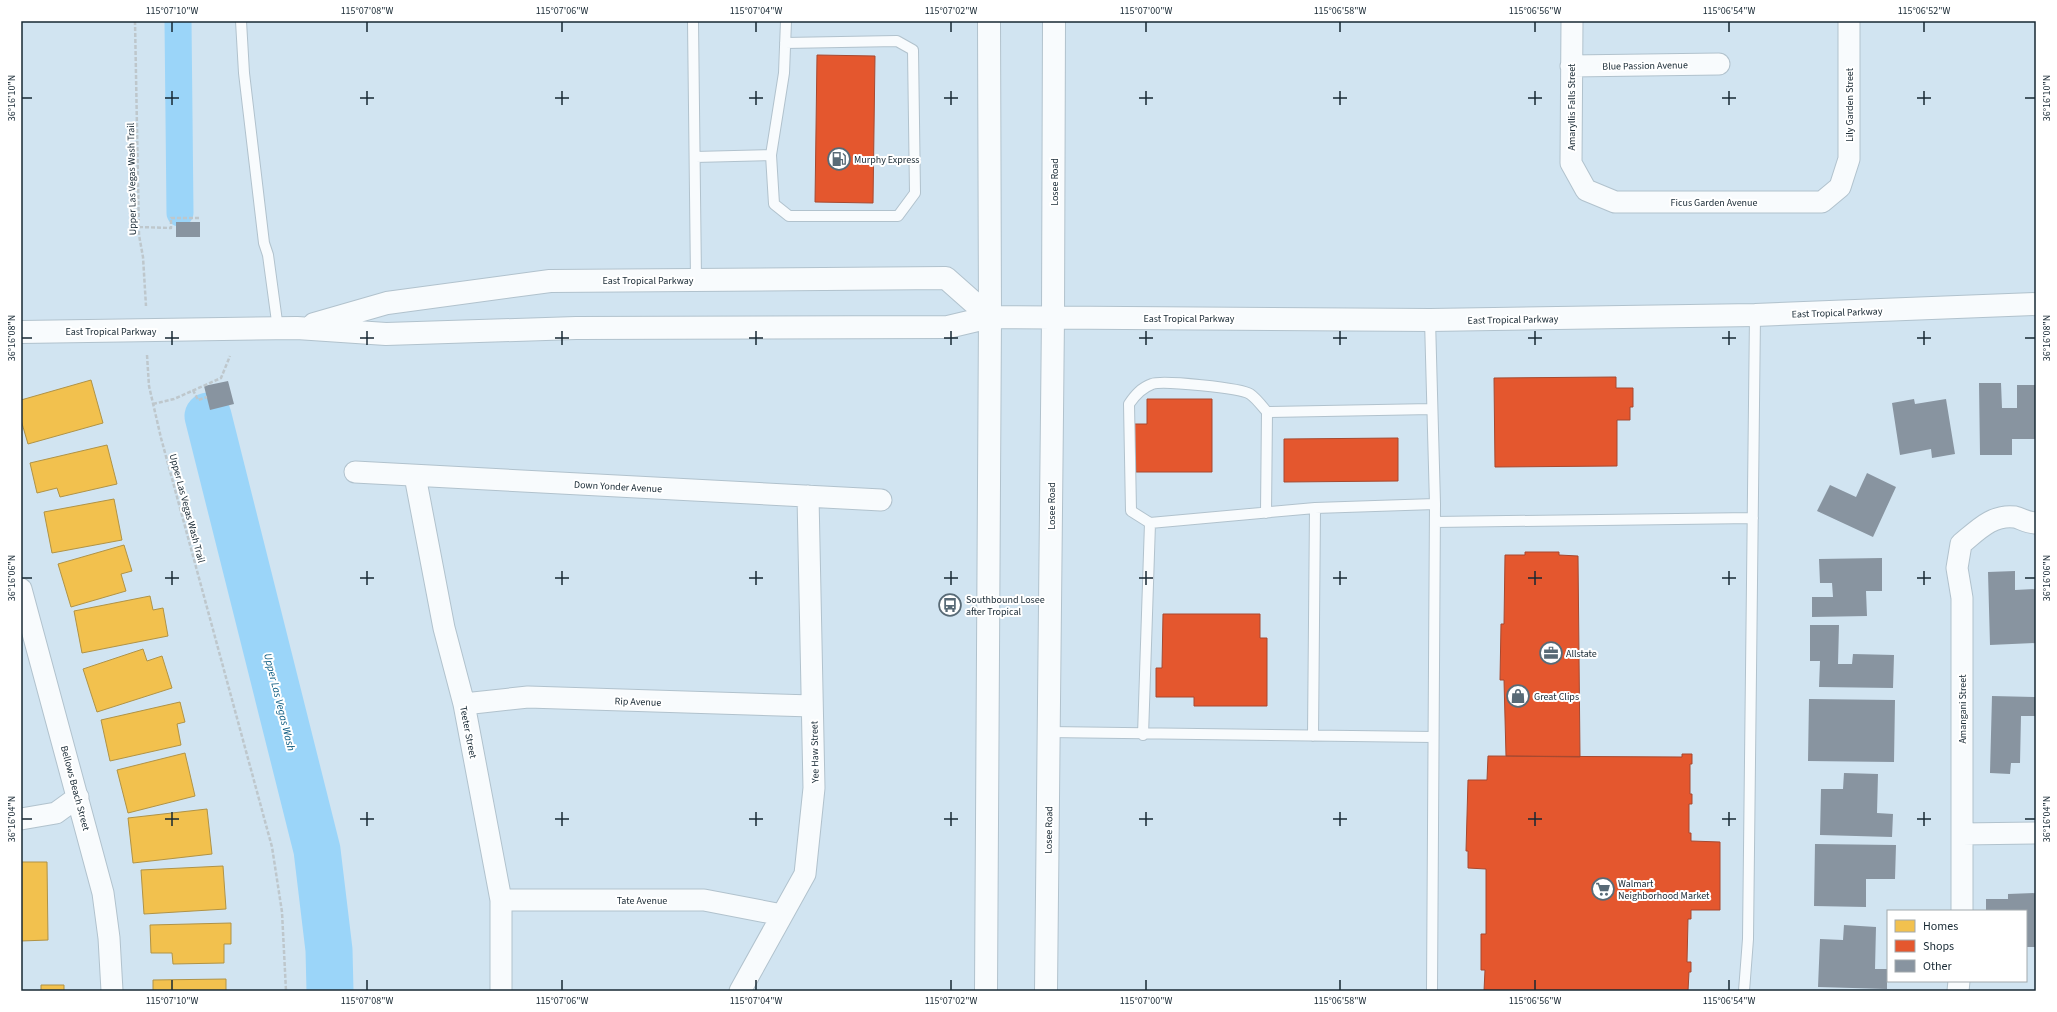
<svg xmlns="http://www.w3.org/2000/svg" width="2057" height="1012" font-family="'Source Sans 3',sans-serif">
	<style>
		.homes { fill: #f2c14e; stroke: #b09346 }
		.shops { fill: #e4572e; stroke: #a64930 }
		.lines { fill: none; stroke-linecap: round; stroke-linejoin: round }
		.canal { stroke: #9bd5f9; stroke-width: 27 }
		.river { stroke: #9bd5f9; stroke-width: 47 }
		.building { fill: #8894a0 }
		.service-casing { stroke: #b1c2cd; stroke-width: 12 }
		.minor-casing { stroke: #b1c2cd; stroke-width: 23 }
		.secondary-casing { stroke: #b1c2cd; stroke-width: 24 }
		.path { stroke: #bec7cc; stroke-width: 2.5; stroke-dasharray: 4 2; stroke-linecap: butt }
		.service { stroke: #f8fbfd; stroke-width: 10 }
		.minor { stroke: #f8fbfd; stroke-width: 21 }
		.secondary { stroke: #f8fbfd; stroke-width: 22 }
		.ticks { fill: none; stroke: #172833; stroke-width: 1.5 }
		.labels { text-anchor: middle; stroke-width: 4; stroke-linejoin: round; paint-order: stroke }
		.street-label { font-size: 10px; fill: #172833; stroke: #fff }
		.poi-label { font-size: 10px; fill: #172833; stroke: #fff; text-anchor: start }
		.water-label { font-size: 11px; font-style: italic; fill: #08587e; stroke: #fff }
		.neatline { fill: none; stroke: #172833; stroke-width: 1.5 }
		.ticks-label { font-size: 10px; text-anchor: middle; fill: #172833 }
	</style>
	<rect width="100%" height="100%" fill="#d1e4f1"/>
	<path class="homes" d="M 91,380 L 103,423 L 28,444 L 21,420 L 21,400 Z
		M 107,445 L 117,484 L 60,497 L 57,488 L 37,493 L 30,463 Z
		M 114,499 L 122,540 L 52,553 L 44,512 Z
		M 124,545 L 132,571 L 121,574 L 126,591 L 71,607 L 58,564 Z
		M 150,596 L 153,610 L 163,608 L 168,636 L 82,653 L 74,611 Z
		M 143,649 L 147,661 L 162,656 L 172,688 L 97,712 L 83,669 Z
		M 180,702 L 185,722 L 177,724 L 181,745 L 110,761 L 101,720 Z
		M 185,753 L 195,796 L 128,813 L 117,770 Z
		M 207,809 L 212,854 L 133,863 L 128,818 Z
		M 21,862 L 47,862 L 48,940 L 21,941 Z
		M 223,866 L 226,909 L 144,914 L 141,870 Z
		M 231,923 L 231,944 L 224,944 L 224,963 L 173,964 L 172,953 L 151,953 L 150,925 Z
		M 226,979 L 226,991 L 153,991 L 153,980 Z
		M 41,985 L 64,985 L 64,991 L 41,991 Z"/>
	<path class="shops" d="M 817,55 L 875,56 L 873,203 L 815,202 Z
		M 1616,377 L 1616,388 L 1633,388 L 1633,407 L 1630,407 L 1630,420 L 1617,420 L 1617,466 L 1495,467 L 1494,378 Z
		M 1147,399 L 1212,399 L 1212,472 L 1136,472 L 1134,424 L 1147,424 Z
		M 1398,438 L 1398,481 L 1284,482 L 1284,439 Z
		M 1525,552 L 1559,552 L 1559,555 L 1578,556 L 1580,757 L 1506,756 L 1504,680 L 1500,680 L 1501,624 L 1504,624 L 1505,555 L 1525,555 Z
		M 1163,614 L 1260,614 L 1260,638 L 1267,638 L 1267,706 L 1194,706 L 1194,697 L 1156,697 L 1156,668 L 1162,668 Z
		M 1682,754 L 1692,754 L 1692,764 L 1690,764 L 1690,794 L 1692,794 L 1692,804 L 1689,804 L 1689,833 L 1691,833 L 1691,841 L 1720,842 L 1720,910 L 1691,910 L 1691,919 L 1688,919 L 1687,962 L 1691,962 L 1691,972 L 1689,972 L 1688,991 L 1484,991 L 1485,970 L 1481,970 L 1481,934 L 1486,934 L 1486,869 L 1468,868 L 1468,851 L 1466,851 L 1468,780 L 1487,780 L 1488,756 L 1682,757 Z"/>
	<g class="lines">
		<path class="canal" d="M 178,21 L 180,213"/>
		<path class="river" d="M 208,416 L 317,850 L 329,950 L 330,991"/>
	</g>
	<path class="building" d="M 176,222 L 200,222 L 200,237 L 176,237 Z
		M 228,381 L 234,404 L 210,410 L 204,386 Z
		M 1979,383 L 2001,383 L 2002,408 L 2017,408 L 2017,385 L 2036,385 L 2036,439 L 2012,439 L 2012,455 L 1980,455 Z
		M 1914,399 L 1915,404 L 1946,399 L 1955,454 L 1932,458 L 1931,449 L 1900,455 L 1892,403 Z
		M 1867,473 L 1896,487 L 1873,537 L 1817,511 L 1830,485 L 1856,497 Z
		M 1882,558 L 1882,591 L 1866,591 L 1867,616 L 1812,617 L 1812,597 L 1833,597 L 1832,583 L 1820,583 L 1819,559 Z
		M 2015,571 L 2015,590 L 2036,589 L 2036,643 L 1990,645 L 1988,572 Z
		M 1810,625 L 1839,625 L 1838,664 L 1852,664 L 1853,654 L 1894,655 L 1893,688 L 1819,687 L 1820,661 L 1810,661 Z
		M 1992,696 L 2036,697 L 2036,716 L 2021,716 L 2020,763 L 2011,763 L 2010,774 L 1990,773 Z
		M 1809,699 L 1895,700 L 1894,762 L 1808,761 Z
		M 1844,773 L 1878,774 L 1877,813 L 1893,814 L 1892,837 L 1820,835 L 1821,789 L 1843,789 Z
		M 1815,844 L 1896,845 L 1895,879 L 1866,879 L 1866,907 L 1814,906 Z
		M 2036,893 L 2035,947 L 2026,947 L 2026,911 L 1986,911 L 1986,899 L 2008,899 L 2008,894 Z
		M 1844,925 L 1876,927 L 1875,969 L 1887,969 L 1887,989 L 1818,987 L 1820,939 L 1843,940 Z"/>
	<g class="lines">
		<g class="service-casing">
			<path id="service" d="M 241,21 L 244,73 L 264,243 L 268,255 L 278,329
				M 693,21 L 696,280
				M 771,155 L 774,204 L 789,216 L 898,216 L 915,193 L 913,50 L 897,41 L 785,43
				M 695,157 L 771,155 L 784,73 L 786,21
				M 1430,320 L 1435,504 L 1432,991
				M 1266,513 L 1267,412 L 1432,409
				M 1435,522 L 1753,518
				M 1150,523 L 1131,511 L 1129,404 C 1135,395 1141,388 1152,384 C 1162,380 1241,388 1250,394 C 1256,398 1262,406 1267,412
				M 1049,732 L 1433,737
				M 1143,735 L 1150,523 L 1315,508 L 1435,504
				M 1313,736 L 1315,508
				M 1744,991 L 1748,939 L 1755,315"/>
		</g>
		<g class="minor-casing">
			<path id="minor" d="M 1572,21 L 1571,163 L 1586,190 L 1615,202 L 1822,202 L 1840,187 L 1849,159 L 1849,21
				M 1571,66 L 1719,64
				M 355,472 L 881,500
				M 415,476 L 444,628 L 464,704 L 501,900 L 501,991
				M 21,589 L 103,893 L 109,938 L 112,991
				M 464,704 L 528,697 L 812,706
				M 21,819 L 56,813 L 78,797
				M 1962,834 L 2036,833
				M 501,900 L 704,900 L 782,915
				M 1962,911 L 1962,598 L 1957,568 L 1961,544 C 1977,531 1992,514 2015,517 C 2022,519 2028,523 2036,523
				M 740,991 L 805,874 L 814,788 L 808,496
				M 1958,991 L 1959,981"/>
		</g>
		<g class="secondary-casing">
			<path id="secondary" d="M 314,324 L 387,303 L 550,281 L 946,278 L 990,317
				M 21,332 L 297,328 L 386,334 L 576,328 L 948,327 L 990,317 L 1430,320 L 1755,315 L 2036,304
				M 986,991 L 990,317 L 989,21
				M 1046,991 L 1053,317 L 1054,21"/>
		</g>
		<path class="path" d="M 135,21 L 139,235 L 143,257 L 146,306
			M 139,227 L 171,228 L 171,218 L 199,218
			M 147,355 L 149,386 L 161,438 L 272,847 L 282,912 L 286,991
			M 193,390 L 198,400 L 207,397
			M 153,404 L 174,399 L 221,378 L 230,356"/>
		<use href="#service" class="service"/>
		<use href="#minor" class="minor"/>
		<use href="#secondary" class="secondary"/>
	</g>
	<path class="ticks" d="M 172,22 L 172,32M 367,22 L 367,32M 562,22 L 562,32M 756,22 L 756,32M 951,22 L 951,32M 1146,22 L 1146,32M 1340,22 L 1340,32M 1535,22 L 1535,32M 1729,22 L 1729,32M 1924,22 L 1924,32M 172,91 L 172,105M 367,91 L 367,105M 562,91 L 562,105M 756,91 L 756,105M 951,91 L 951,105M 1146,91 L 1146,105M 1340,91 L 1340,105M 1535,91 L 1535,105M 1729,91 L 1729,105M 1924,91 L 1924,105M 22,98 L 32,98M 165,98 L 179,98M 360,98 L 374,98M 555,98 L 569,98M 749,98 L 763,98M 944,98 L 958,98M 1139,98 L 1153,98M 1333,98 L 1347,98M 1528,98 L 1542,98M 1722,98 L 1736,98M 1917,98 L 1931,98M 2025,98 L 2035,98M 172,331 L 172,345M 367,331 L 367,345M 562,331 L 562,345M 756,331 L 756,345M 951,331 L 951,345M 1146,331 L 1146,345M 1340,331 L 1340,345M 1535,331 L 1535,345M 1729,331 L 1729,345M 1924,331 L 1924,345M 22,338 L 32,338M 165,338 L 179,338M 360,338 L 374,338M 555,338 L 569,338M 749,338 L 763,338M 944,338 L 958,338M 1139,338 L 1153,338M 1333,338 L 1347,338M 1528,338 L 1542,338M 1722,338 L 1736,338M 1917,338 L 1931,338M 2025,338 L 2035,338M 172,571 L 172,585M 367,571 L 367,585M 562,571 L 562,585M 756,571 L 756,585M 951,571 L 951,585M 1146,571 L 1146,585M 1340,571 L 1340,585M 1535,571 L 1535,585M 1729,571 L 1729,585M 1924,571 L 1924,585M 22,578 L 32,578M 165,578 L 179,578M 360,578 L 374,578M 555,578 L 569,578M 749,578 L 763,578M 944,578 L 958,578M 1139,578 L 1153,578M 1333,578 L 1347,578M 1528,578 L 1542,578M 1722,578 L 1736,578M 1917,578 L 1931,578M 2025,578 L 2035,578M 172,812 L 172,826M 367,812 L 367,826M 562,812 L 562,826M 756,812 L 756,826M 951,812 L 951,826M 1146,812 L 1146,826M 1340,812 L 1340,826M 1535,812 L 1535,826M 1729,812 L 1729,826M 1924,812 L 1924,826M 22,819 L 32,819M 165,819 L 179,819M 360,819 L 374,819M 555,819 L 569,819M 749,819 L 763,819M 944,819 L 958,819M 1139,819 L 1153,819M 1333,819 L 1347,819M 1528,819 L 1542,819M 1722,819 L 1736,819M 1917,819 L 1931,819M 2025,819 L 2035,819M 172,980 L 172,990M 367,980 L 367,990M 562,980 L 562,990M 756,980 L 756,990M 951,980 L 951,990M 1146,980 L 1146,990M 1340,980 L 1340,990M 1535,980 L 1535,990M 1729,980 L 1729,990"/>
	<defs>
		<g id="fuel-ring" transform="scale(1.15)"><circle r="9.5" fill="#fff" stroke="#586a76" stroke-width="1.5"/><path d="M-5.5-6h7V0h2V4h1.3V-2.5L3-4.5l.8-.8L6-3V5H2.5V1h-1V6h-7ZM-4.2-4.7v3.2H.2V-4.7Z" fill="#586a76"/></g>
		<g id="bus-ring" transform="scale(1.15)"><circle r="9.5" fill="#fff" stroke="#586a76" stroke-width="1.5"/><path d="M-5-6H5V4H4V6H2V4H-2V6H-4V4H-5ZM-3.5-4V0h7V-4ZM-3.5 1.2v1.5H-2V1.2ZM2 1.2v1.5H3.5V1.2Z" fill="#586a76"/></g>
		<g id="office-ring" transform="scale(1.15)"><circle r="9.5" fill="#fff" stroke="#586a76" stroke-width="1.5"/><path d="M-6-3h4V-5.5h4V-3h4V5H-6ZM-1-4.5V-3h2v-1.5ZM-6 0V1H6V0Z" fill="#586a76"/></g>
		<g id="shop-ring" transform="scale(1.15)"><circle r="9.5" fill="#fff" stroke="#586a76" stroke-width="1.5"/><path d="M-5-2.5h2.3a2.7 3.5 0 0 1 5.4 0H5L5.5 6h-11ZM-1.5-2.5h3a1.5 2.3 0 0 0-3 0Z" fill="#586a76"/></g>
		<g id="supermarket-ring" transform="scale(1.15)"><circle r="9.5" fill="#fff" stroke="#586a76" stroke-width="1.5"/><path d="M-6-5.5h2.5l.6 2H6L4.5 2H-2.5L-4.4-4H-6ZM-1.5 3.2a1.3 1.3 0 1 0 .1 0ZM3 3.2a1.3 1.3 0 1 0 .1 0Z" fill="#586a76"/></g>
	</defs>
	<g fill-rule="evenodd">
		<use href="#fuel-ring" x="839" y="159"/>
		<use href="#bus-ring" x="950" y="605"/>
		<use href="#office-ring" x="1551" y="653"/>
		<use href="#shop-ring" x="1518" y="696"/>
		<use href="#supermarket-ring" x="1603" y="889"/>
	</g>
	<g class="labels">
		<g class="street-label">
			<text transform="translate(1645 65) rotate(-1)" y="4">Blue Passion Avenue</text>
			<text transform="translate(1849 105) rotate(-90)" y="4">Lily Garden Street</text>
			<text transform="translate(1571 107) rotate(-90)" y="4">Amaryllis Falls Street</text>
			<text transform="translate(131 179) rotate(-91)" y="4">Upper Las Vegas Wash Trail</text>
			<text transform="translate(1054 182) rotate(-90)" y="4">Losee Road</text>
			<text x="1714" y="206">Ficus Garden Avenue</text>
			<text x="648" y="284">East Tropical Parkway</text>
			<text transform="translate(1837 312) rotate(-2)" y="4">East Tropical Parkway</text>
			<text x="1189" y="322">East Tropical Parkway</text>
			<text transform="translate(1513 319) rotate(-1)" y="4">East Tropical Parkway</text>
			<text x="111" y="335">East Tropical Parkway</text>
			<text transform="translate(618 486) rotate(3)" y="4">Down Yonder Avenue</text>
			<text transform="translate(1051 506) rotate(-90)" y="4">Losee Road</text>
			<text transform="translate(188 508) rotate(75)" y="4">Upper Las Vegas Wash Trail</text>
			<text transform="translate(638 701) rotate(2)" y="4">Rip Avenue</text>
			<text transform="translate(1962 709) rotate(-90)" y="4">Amangani Street</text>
			<text transform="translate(469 732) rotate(79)" y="4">Teeter Street</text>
			<text transform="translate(814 752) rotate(-91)" y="4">Yee Haw Street</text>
			<text transform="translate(76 788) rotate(75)" y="4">Bellows Beach Street</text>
			<text transform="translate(1048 830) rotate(-89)" y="4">Losee Road</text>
			<text x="642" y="904">Tate Avenue</text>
		</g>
		<g class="poi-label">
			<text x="854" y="163">Murphy Express</text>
			<text x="966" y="603">Southbound Losee<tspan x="966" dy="12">after Tropical</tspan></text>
			<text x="1566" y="657">Allstate</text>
			<text x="1534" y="700">Great Clips</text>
			<text x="1618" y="887">Walmart<tspan x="1618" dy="12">Neighborhood Market</tspan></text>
		</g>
		<g class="water-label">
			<text transform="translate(280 702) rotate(76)" y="4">Upper Las Vegas Wash</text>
		</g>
	</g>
	<rect width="2057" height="1012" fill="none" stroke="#ffffff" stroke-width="44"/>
	<rect x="1887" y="910" width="140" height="72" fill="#ffffff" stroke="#a2a9ad"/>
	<rect x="1895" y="920" width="20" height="12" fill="#f2c14e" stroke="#a2a9ad"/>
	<text x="1923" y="930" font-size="12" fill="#172833">Homes</text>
	<rect x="1895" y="940" width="20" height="12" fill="#e4572e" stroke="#a2a9ad"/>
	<text x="1923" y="950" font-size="12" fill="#172833">Shops</text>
	<rect x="1895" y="960" width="20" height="12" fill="#8894a0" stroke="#a2a9ad"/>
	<text x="1923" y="970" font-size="12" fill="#172833">Other</text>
	<rect x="22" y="22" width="2013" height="968" class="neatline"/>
	<g class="ticks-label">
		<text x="172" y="14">115°07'10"W</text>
		<text x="367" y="14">115°07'08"W</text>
		<text x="562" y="14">115°07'06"W</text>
		<text x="756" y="14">115°07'04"W</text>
		<text x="951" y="14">115°07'02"W</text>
		<text x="1146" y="14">115°07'00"W</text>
		<text x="1340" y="14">115°06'58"W</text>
		<text x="1535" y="14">115°06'56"W</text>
		<text x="1729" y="14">115°06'54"W</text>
		<text x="1924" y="14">115°06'52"W</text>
		<text transform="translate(11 98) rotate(-90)" y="4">36°16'10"N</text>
		<text transform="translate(2046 98) rotate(-90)" y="4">36°16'10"N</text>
		<text transform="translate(11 338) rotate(-90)" y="4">36°16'08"N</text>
		<text transform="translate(2046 338) rotate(-90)" y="4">36°16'08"N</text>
		<text transform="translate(11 578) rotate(-90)" y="4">36°16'06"N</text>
		<text transform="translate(2046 578) rotate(-90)" y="4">36°16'06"N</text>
		<text transform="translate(11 819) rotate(-90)" y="4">36°16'04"N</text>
		<text transform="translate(2046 819) rotate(-90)" y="4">36°16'04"N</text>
		<text x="172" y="1004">115°07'10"W</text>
		<text x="367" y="1004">115°07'08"W</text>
		<text x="562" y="1004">115°07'06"W</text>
		<text x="756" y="1004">115°07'04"W</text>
		<text x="951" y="1004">115°07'02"W</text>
		<text x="1146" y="1004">115°07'00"W</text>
		<text x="1340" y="1004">115°06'58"W</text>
		<text x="1535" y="1004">115°06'56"W</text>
		<text x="1729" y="1004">115°06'54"W</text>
	</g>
</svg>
